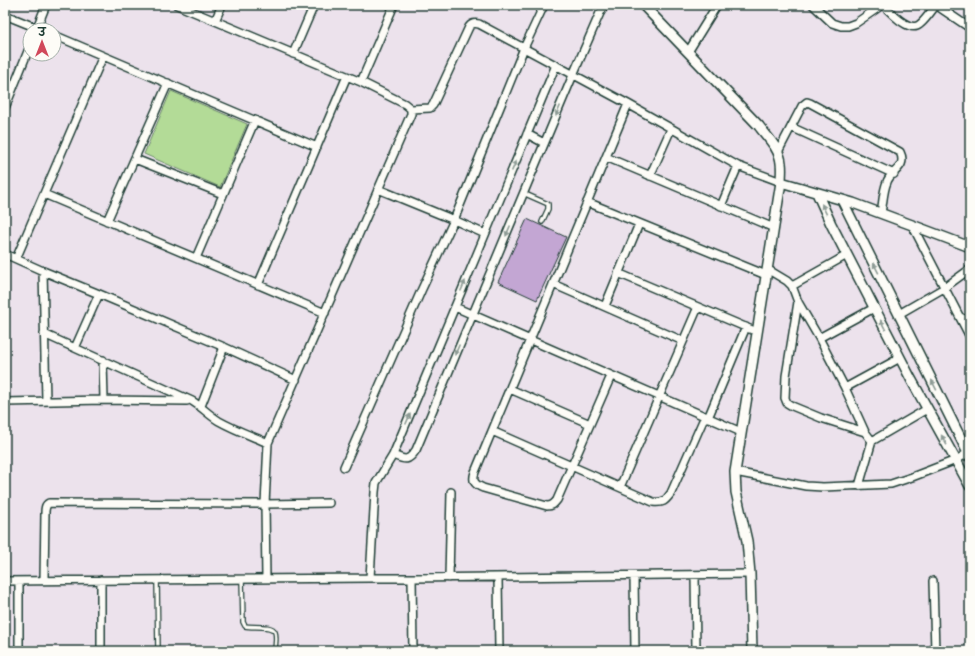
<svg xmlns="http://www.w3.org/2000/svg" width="975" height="656" font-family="'Indie Flower','Playpen Sans Deva',sans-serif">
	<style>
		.green { fill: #b3db97; stroke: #698c66 }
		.building { fill: #c3a6d3; stroke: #1f3d34 }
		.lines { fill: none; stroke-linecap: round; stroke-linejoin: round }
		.service-casing { stroke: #1f3d34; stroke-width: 6 }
		.minor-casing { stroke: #1f3d34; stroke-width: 10 }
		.tertiary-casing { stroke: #1f3d34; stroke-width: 12 }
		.service { stroke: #fdfcf7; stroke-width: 3.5 }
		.minor { stroke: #fdfcf7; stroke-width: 7 }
		.tertiary { stroke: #fdfcf7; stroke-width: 9 }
		.oneway { fill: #8e9c96 }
	</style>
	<rect width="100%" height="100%" fill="#ece2ec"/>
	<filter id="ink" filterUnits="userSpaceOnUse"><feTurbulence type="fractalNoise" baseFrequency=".025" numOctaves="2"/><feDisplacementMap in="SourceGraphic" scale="8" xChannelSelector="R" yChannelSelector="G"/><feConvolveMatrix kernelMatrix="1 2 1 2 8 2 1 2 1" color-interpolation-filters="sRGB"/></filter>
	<g filter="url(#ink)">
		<path class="green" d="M 171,91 L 247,124 L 220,187 L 144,154 Z"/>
		<path class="building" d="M 527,219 L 566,237 L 537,300 L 498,282 Z"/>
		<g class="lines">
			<g class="service-casing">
				<path id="service" d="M 523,193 L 548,204 L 548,209 L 542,222
					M 959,315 L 970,319
					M 242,579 L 243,622 L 245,626 C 252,628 272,624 275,632 C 277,637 275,645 275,651
					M 157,580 L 158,651"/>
			</g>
			<g class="minor-casing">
				<path id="minor" d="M 177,5 L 361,82 L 405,104 L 411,109 L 411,114 L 268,443 L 265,504 L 266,579
					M 813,5 L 832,23 L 841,26 L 848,26 L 856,23 L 882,5
					M 883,5 C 891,12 906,30 917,26 C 923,24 932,10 936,5 L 970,28
					M 5,15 L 42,30
					M 215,21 L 222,5
					M 36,30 L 46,5
					M 54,35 L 317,147
					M 688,52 L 717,5
					M 293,54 L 314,5
					M 361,82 L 394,5
					M 5,108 L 30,46
					M 411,109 L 430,108 L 433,105 L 469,27 C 472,23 475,23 479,24 L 628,104 L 738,166 L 781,182
					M 791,127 L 894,174
					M 527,134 L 544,143
					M 778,152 L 802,106 L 807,102 L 810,103 L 900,152 C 908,168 890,171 887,182 C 883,191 883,203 881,213
					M 606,157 L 774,228
					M 135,159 L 223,194
					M 650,176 L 671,129
					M 378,189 L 454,220 L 485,234
					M 44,194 L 325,313
					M 587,202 L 766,275
					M 721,206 L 738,166
					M 107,221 L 168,83
					M 912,225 L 970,337
					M 5,254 L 43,271 L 99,294 L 224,347 L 296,380
					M 196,258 L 255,120
					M 16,259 L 103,56
					M 767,269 L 787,281 L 792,286 L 798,302 L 819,338 L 845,388 L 865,432 L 872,441 L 859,486
					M 43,271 L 46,401
					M 618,273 L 757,332
					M 553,284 L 683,341
					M 258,285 L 347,76
					M 792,286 L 847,255
					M 798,302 L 786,376 L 785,398 L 787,403 L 792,406 L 821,418 L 865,432
					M 605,306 L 639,224
					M 455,307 L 741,432
					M 899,314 L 944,288 L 970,269
					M 44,334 L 192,401 C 202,407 209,415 219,421 C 235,430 252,436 268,443
					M 819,338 L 874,308
					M 75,348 L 99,294
					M 103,360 L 104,400
					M 611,376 L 557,500 C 554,504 552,506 547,506 L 483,488 C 474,484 472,481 475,472 L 628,104
					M 845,388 L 900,358
					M 510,389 L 590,424
					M 5,402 L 104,400 L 187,401
					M 201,406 L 224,347
					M 708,418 L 746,327
					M 492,431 L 653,502 C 664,503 665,501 671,493 L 705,416
					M 872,441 L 927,409
					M 393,455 C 405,460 408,462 416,450 L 573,75 L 600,13 L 605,5
					M 344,467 L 421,291 L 454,220 L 524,48 L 544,5
					M 735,472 L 806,486 L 823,487 L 891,484 L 912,477 L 956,460 L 968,453
					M 620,487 L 698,307
					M 695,575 L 696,651
					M 634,576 L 635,651
					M 498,577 L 499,651
					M 370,578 L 375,492 L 376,483 L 393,455 L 556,65
					M 412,578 L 413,651
					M 449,578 L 451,492
					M 44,580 L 45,513 C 45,509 45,505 49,503 L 265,504 L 329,503
					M 101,580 L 101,651
					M 5,581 L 370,578 L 412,578 L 750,574
					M 19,581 L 19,651
					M 933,581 L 935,651"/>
			</g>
			<g class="tertiary-casing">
				<path id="tertiary" d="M 643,5 L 759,126 C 767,137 780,149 781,163 C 782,170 781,176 781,182 L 735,472 L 736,492 L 747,541 L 750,574 L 752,651
					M 781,182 L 853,203 L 912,225 L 970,247
					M 817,193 L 831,224 L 911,379 L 970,486
					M 842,200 L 970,457"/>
			</g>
			<use href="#service" class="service"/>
			<use href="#minor" class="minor"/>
			<use href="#tertiary" class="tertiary"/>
		</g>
		<defs><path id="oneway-solid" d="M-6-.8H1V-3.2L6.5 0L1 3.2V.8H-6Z"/></defs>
		<g class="oneway">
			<use href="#oneway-solid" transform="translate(558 111) rotate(113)"/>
			<use href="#oneway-solid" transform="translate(514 166) rotate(-67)"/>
			<use href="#oneway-solid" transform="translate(824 209) rotate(-115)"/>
			<use href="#oneway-solid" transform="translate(508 231) rotate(113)"/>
			<use href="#oneway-solid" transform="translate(876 268) rotate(-117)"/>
			<use href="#oneway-solid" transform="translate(463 286) rotate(-67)"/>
			<use href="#oneway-solid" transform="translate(883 325) rotate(-117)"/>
			<use href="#oneway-solid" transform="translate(457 350) rotate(113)"/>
			<use href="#oneway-solid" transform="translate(934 385) rotate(-117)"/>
			<use href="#oneway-solid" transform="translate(408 419) rotate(-67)"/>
			<use href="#oneway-solid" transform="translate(944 440) rotate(-119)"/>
		</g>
	</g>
	<rect width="975" height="656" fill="none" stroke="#fdfcf7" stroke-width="20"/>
	<rect x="10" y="10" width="955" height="636" fill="none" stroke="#1f3d34" stroke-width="1.5" filter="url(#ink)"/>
	<g transform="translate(42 42)"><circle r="19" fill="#fdfcf7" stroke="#a4b0a9"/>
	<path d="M0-3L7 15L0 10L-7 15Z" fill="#d1495b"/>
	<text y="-6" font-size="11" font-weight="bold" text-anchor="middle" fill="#1f3d34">उ</text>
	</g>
</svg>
